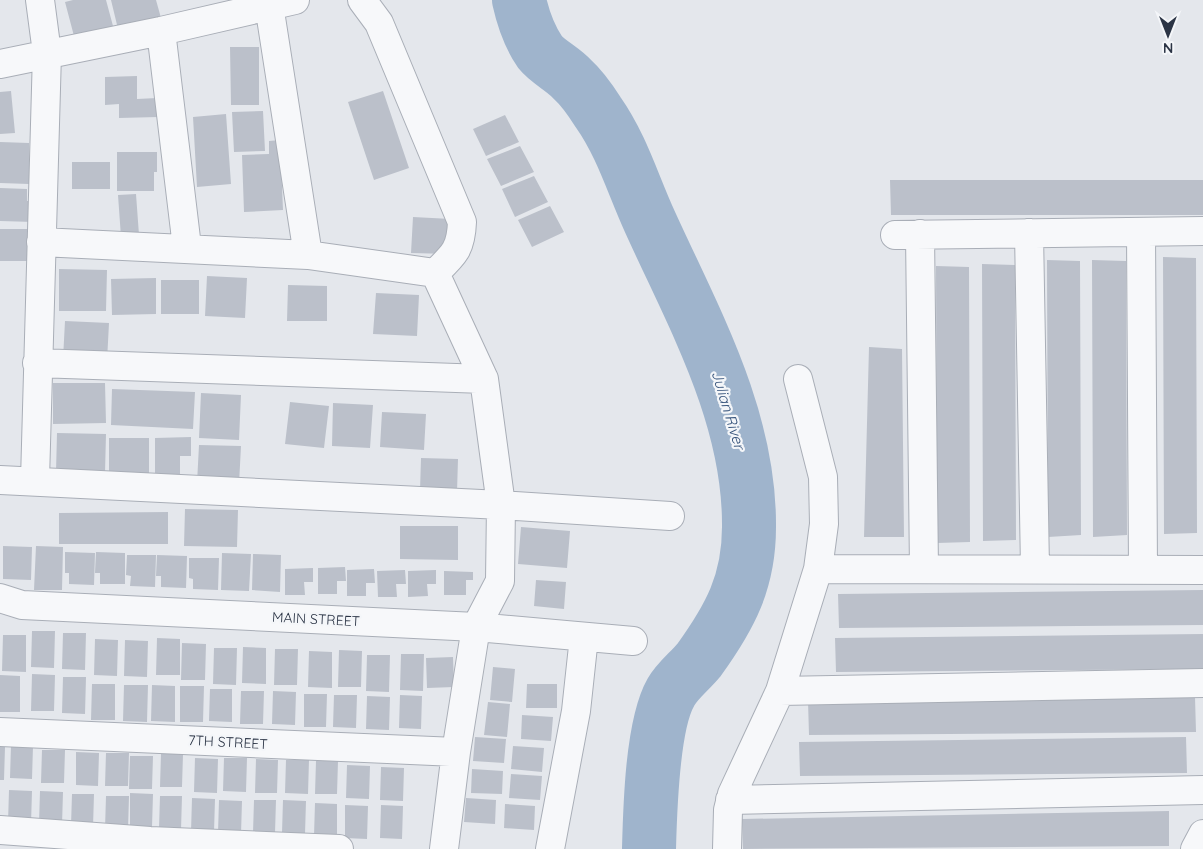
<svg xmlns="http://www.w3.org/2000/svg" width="1203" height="849" font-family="Quicksand,sans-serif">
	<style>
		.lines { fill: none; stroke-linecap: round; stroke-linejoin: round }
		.river { stroke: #9fb4cc; stroke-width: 54 }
		.building { fill: #bbc0ca }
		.street-casing { stroke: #a9aeb7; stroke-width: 30 }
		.street { stroke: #f7f8fa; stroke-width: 28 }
		.labels { text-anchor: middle; stroke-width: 4.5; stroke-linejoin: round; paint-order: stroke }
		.street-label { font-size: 14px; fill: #2b3445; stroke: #f4f6f9 }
		.water-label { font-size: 15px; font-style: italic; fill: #34527a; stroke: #f4f6f9 }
	</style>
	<rect width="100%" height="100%" fill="#e4e7ec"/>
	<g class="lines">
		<path class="river" d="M 519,0 C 523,18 529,36 540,52 C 548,62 563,69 572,79 C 582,88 591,101 598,112 C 622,146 633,185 650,222 C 694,319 750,417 749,527 C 749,582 730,617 699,660 C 690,671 678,680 671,692 C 652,725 650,810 649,849"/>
	</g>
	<path class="building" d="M 73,0 L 106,0 L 113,26 L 74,36 L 65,2 Z
		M 111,0 L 156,0 L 161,18 L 118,29 Z
		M 230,47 L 259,47 L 259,105 L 231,105 Z
		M 137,76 L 137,99 L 157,98 L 158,117 L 119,118 L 119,104 L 105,105 L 105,77 Z
		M 11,91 L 15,133 L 0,134 L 0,92 Z
		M 383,91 L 409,168 L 374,180 L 348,102 Z
		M 263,111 L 265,151 L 234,152 L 232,112 Z
		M 226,114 L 231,184 L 197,187 L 193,117 Z
		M 505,115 L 519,142 L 486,156 L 473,129 Z
		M 280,140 L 283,210 L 244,212 L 242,155 L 269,154 L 269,141 Z
		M 0,142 L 29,143 L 29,184 L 0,183 Z
		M 520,146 L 534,172 L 501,186 L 487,159 Z
		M 117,152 L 157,152 L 157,172 L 154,172 L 154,191 L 117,191 Z
		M 72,162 L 110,162 L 110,189 L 72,189 Z
		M 534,176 L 548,202 L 515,217 L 502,189 Z
		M 890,180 L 1203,180 L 1203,215 L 891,215 Z
		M 0,188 L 27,189 L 27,201 L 35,201 L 34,222 L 0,221 Z
		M 136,194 L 139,235 L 121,237 L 118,195 Z
		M 550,206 L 564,232 L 532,247 L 518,220 Z
		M 413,217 L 451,219 L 449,254 L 411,253 Z
		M 0,229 L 30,229 L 29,261 L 0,261 Z
		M 1163,257 L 1196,258 L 1197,533 L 1164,534 Z
		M 1047,260 L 1080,261 L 1081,535 L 1048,537 Z
		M 1092,260 L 1126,261 L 1127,535 L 1093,537 Z
		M 982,264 L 1015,265 L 1016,540 L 983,541 Z
		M 936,266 L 969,267 L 970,542 L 937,543 Z
		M 59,269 L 107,270 L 106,311 L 59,311 Z
		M 207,276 L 247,278 L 245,318 L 205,316 Z
		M 156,278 L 156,314 L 112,315 L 111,279 Z
		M 161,280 L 199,280 L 199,314 L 161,314 Z
		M 288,285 L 327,286 L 327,321 L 287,321 Z
		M 376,293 L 419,295 L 417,336 L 373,334 Z
		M 65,321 L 109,323 L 107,361 L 63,359 Z
		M 869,347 L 902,349 L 904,537 L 864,537 Z
		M 53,383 L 105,383 L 106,423 L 53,424 Z
		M 112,389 L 195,392 L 193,429 L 111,425 Z
		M 201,393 L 241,395 L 239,440 L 199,438 Z
		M 290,402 L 329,406 L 324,448 L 285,444 Z
		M 333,403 L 373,405 L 370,448 L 332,446 Z
		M 382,412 L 426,414 L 424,450 L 380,447 Z
		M 57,433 L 106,434 L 105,473 L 56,472 Z
		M 191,437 L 191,456 L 180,456 L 180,475 L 155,476 L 155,438 Z
		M 109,438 L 149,438 L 149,479 L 109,479 Z
		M 199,445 L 241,446 L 239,484 L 197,483 Z
		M 421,458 L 458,459 L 457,492 L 420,491 Z
		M 185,509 L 238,510 L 237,547 L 184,546 Z
		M 168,512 L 168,544 L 59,544 L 59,513 Z
		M 400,526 L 458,526 L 458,560 L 400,559 Z
		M 521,527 L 570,531 L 567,568 L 518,564 Z
		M 3,546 L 32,547 L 31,580 L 3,579 Z
		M 36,546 L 63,547 L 62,590 L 34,590 Z
		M 65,552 L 95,553 L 94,585 L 69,584 L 69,573 L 65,573 Z
		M 96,552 L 125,553 L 125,584 L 100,584 L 100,573 L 95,573 Z
		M 222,553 L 251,554 L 249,591 L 221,590 Z
		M 253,554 L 281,555 L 280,592 L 252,590 Z
		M 127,555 L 156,555 L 155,587 L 130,586 L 131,576 L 126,575 Z
		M 157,555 L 187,556 L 186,588 L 161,587 L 161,576 L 156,576 Z
		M 189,558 L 219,558 L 218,590 L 193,589 L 193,579 L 189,578 Z
		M 345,567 L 346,581 L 337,581 L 337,594 L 318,594 L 318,568 Z
		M 313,568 L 313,582 L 304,582 L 305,595 L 285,595 L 285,569 Z
		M 374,569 L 375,583 L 366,583 L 366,596 L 347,596 L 347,570 Z
		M 405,570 L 406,584 L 396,584 L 397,597 L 378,597 L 377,571 Z
		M 436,570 L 436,584 L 427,584 L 428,596 L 408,597 L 408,571 Z
		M 444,571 L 473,572 L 473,580 L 466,580 L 466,595 L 444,595 Z
		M 536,580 L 566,582 L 564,609 L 534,606 Z
		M 1203,590 L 1203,625 L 839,628 L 838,594 Z
		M 32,631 L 55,631 L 54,668 L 31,667 Z
		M 63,633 L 86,633 L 85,670 L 62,669 Z
		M 1203,634 L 1203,669 L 836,672 L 835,638 Z
		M 3,635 L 26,635 L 26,672 L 2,671 Z
		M 157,638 L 180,639 L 180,675 L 156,675 Z
		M 95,639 L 118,640 L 117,676 L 94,675 Z
		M 125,640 L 148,641 L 147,677 L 124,676 Z
		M 182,643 L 206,644 L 205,680 L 181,680 Z
		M 243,647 L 266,648 L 266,684 L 242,683 Z
		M 214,648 L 237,648 L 236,685 L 213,684 Z
		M 275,649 L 298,649 L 297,685 L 274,685 Z
		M 339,650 L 362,651 L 361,687 L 338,687 Z
		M 309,651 L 332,652 L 332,688 L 308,687 Z
		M 401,654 L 424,654 L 423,691 L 400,690 Z
		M 367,655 L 390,655 L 389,692 L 366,691 Z
		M 453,657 L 454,687 L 427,688 L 426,658 Z
		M 493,667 L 515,669 L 512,702 L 490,700 Z
		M 32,674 L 55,675 L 54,711 L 31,711 Z
		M 0,675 L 20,676 L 20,712 L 0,712 Z
		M 63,677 L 86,677 L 85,714 L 62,713 Z
		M 92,684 L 115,684 L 115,720 L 91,720 Z
		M 527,684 L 557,684 L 557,708 L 526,708 Z
		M 124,685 L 148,685 L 147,722 L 123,721 Z
		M 152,685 L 175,686 L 175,722 L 151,721 Z
		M 180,686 L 204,686 L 203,722 L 180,722 Z
		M 210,689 L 232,689 L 232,722 L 209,721 Z
		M 241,691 L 264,691 L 263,724 L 240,724 Z
		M 273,691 L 296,692 L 295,725 L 272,724 Z
		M 304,694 L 327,694 L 326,727 L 304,727 Z
		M 334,695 L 357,695 L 356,728 L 333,727 Z
		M 400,695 L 422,696 L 421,729 L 399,728 Z
		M 367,696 L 390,697 L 389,730 L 366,729 Z
		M 1195,697 L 1196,732 L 809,735 L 808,701 Z
		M 488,702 L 510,704 L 507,737 L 484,735 Z
		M 522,715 L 553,717 L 551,741 L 521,739 Z
		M 475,737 L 506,739 L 504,763 L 473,761 Z
		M 1186,737 L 1187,773 L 800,776 L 799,742 Z
		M 11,745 L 33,746 L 32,779 L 10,778 Z
		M 513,746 L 544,748 L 542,772 L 511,769 Z
		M 0,747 L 5,747 L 4,780 L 0,780 Z
		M 42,750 L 65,750 L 64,783 L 41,783 Z
		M 76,752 L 99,753 L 98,786 L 76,785 Z
		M 106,753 L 129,753 L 128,786 L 105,786 Z
		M 161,754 L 183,754 L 182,787 L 160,787 Z
		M 130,756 L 153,756 L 152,789 L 129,789 Z
		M 195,758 L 218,759 L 217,793 L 194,792 Z
		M 224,758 L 247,758 L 246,792 L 223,791 Z
		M 256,759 L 278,760 L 277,793 L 255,793 Z
		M 286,760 L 309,760 L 308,794 L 285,793 Z
		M 316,761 L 338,761 L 337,794 L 315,794 Z
		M 347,765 L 370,766 L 369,799 L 346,798 Z
		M 381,767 L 404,768 L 403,801 L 380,800 Z
		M 472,769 L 503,771 L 502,794 L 471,793 Z
		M 511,774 L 542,776 L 540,800 L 509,798 Z
		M 9,790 L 32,791 L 31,824 L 8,823 Z
		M 40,791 L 63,792 L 62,825 L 39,824 Z
		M 130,793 L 153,794 L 152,827 L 130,826 Z
		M 72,794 L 94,794 L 93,827 L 71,826 Z
		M 106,796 L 129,796 L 128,830 L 105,829 Z
		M 160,796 L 182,796 L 181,830 L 159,829 Z
		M 192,798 L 215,799 L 214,832 L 191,832 Z
		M 466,798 L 496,800 L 495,824 L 464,822 Z
		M 219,800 L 242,801 L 241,834 L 218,833 Z
		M 254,800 L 276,800 L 275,833 L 253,833 Z
		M 283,800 L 306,801 L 305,834 L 282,833 Z
		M 315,803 L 337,804 L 337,837 L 314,836 Z
		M 505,804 L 535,806 L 534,830 L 504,828 Z
		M 345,805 L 368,806 L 367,839 L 345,838 Z
		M 381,805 L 403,806 L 402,839 L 380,838 Z
		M 1169,811 L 1169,846 L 743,849 L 742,819 Z"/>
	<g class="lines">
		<g class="street-casing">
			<path id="street" d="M 362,0 L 379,23 L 462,222 C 461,249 454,255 435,273
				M 269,5 L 308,255
				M 161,31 L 187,247
				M 0,64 L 161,31 L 295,0
				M 1141,232 L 1143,570
				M 1029,233 L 1035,568
				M 920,234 L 924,569
				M 895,235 L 1203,231
				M 41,242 L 308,255 L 435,273 L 484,379 L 501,505 L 500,581 L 476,627 L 456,752 L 444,849
				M 37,363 L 484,379
				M 0,480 L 501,505 L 670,516
				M 35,480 L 47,53 L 40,0
				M 818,569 L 1203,570
				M 0,598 L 22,605 L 476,627 L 633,641
				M 780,691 L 1203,683
				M 0,732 L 456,752
				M 730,800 L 1203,790
				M 0,830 L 150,841 L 339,849
				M 550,849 L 576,711 L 584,637
				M 727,849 L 728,810 L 732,794 L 780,691 L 818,569 L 824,524 L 823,477 L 798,379
				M 1195,849 L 1203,834"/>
		</g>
		<use href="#street" class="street"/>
	</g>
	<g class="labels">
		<g class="street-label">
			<text transform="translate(316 619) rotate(3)" y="5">MAIN STREET</text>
			<text transform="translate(228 742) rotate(3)" y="5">7TH STREET</text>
		</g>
		<g class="water-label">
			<text transform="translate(728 410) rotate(73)" y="5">Julian River</text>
		</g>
	</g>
	<g transform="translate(1168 35) rotate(180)" stroke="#f4f6f9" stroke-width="4" paint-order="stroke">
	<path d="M0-4L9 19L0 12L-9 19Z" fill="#2b3445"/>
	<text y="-8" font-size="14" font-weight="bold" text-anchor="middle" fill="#2b3445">N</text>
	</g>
</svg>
